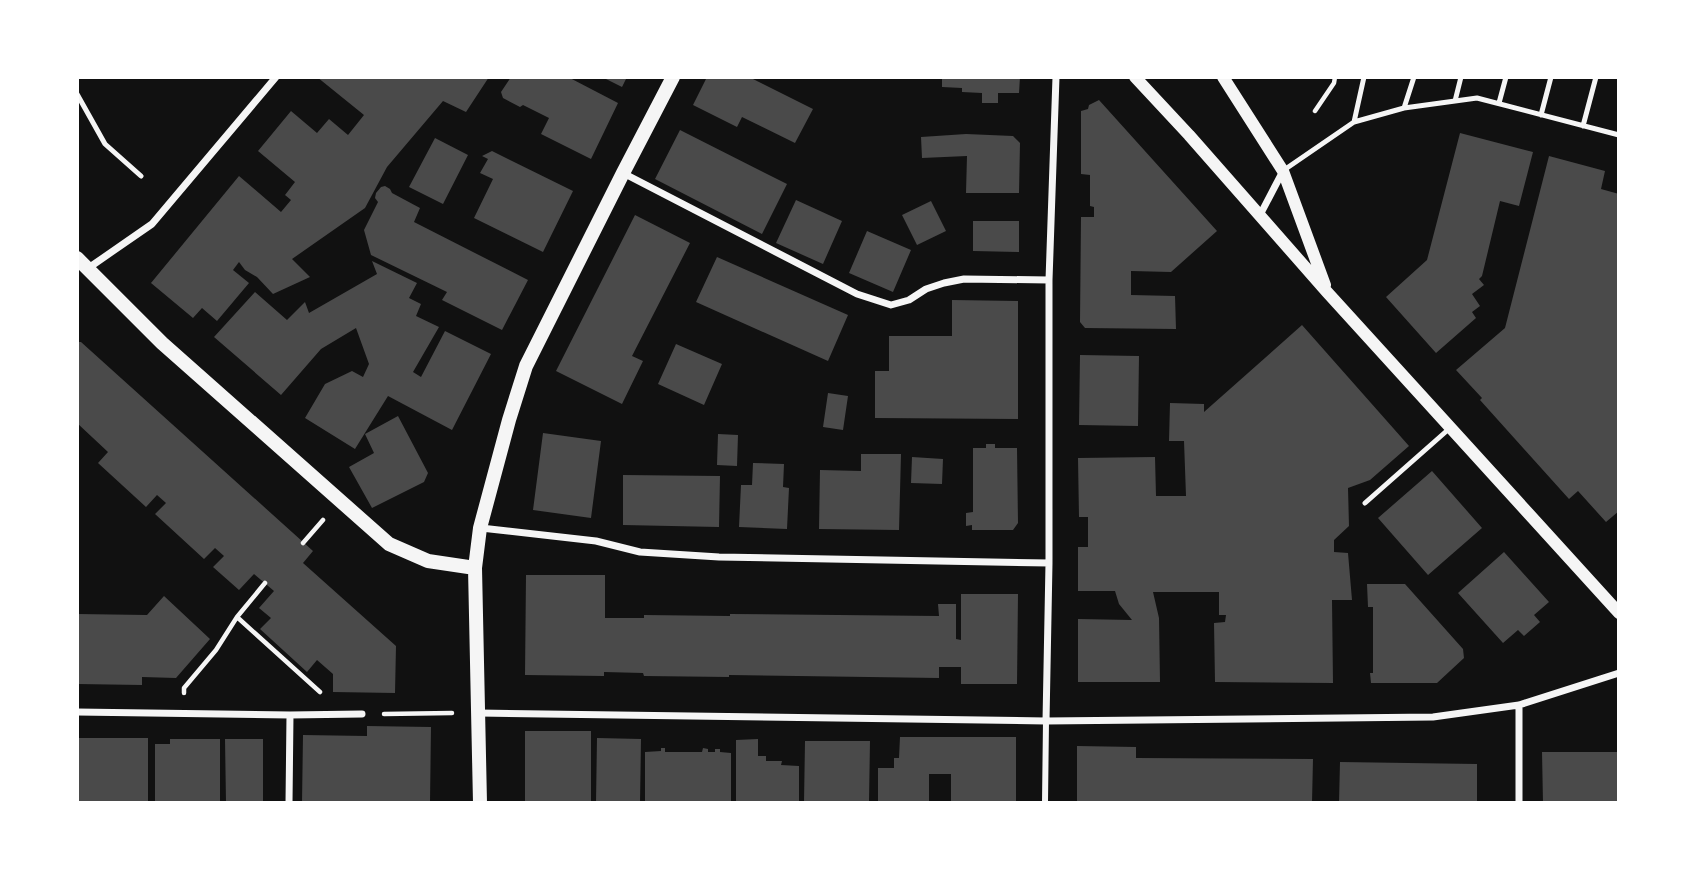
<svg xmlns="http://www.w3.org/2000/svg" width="1696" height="880" font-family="Raleway,sans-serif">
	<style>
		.building { fill: #4a4a4a }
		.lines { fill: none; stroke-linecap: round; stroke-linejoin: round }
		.path { stroke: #f5f5f5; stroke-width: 4.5 }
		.service { stroke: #f5f5f5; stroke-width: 5 }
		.pedestrian { stroke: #f5f5f5; stroke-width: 6 }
		.minor { stroke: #f5f5f5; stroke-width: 7 }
		.tertiary { stroke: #f5f5f5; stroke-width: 12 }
		.secondary { stroke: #f5f5f5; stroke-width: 14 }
	</style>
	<rect width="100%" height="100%" fill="#111"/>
	<path class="building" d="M 317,77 L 489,77 L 466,112 L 443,101 L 387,167 L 365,208 L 292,259 L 310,277 L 273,294 L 257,277 L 245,270 L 239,262 L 233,270 L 249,283 L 217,321 L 202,308 L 193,318 L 151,283 L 239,176 L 281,212 L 291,200 L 285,195 L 295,182 L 258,151 L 291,111 L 317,133 L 329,119 L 348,135 L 364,115 Z
		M 511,77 L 568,77 L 618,103 L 591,159 L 541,134 L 549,118 L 523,105 L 520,107 L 503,98 L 501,92 Z
		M 602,77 L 627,77 L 622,87 Z
		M 707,77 L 749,77 L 813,109 L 795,143 L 742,117 L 737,127 L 693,105 Z
		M 942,77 L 1020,77 L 1019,93 L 998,93 L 998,103 L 982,103 L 982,93 L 962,92 L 962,88 L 942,87 Z
		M 1099,100 L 1217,231 L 1171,272 L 1131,271 L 1131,295 L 1175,296 L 1176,329 L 1085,328 L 1080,322 L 1081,217 L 1094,217 L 1094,207 L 1090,206 L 1090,175 L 1081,174 L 1081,111 L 1088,109 L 1089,105 Z
		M 680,130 L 787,184 L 762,234 L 655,179 Z
		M 1460,133 L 1533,152 L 1519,206 L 1500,201 L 1482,276 L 1479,279 L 1484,285 L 1472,294 L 1480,306 L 1472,312 L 1476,318 L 1436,353 L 1386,297 L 1427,260 Z
		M 966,134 L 1013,136 L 1020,143 L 1019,193 L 966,193 L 967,156 L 922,158 L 921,137 Z
		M 435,138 L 468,155 L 443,204 L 409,187 Z
		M 492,151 L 573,191 L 543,252 L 474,218 L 493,179 L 480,173 L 488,159 L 482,156 Z
		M 1549,156 L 1605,171 L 1601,189 L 1619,194 L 1619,511 L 1606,522 L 1578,491 L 1569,499 L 1480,400 L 1482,398 L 1456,370 L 1505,328 Z
		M 385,186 L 390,189 L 392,193 L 420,208 L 414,222 L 528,280 L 502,330 L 442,300 L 447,292 L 371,255 L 364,230 L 378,202 L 375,198 L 376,193 L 381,187 Z
		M 796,200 L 842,221 L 823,264 L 776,243 Z
		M 931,201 L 946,231 L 917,245 L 902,215 Z
		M 635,215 L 690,243 L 632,356 L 643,361 L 622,404 L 556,371 Z
		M 973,221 L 1019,221 L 1019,252 L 973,251 Z
		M 867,231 L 911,250 L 893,292 L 849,273 Z
		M 717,257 L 848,315 L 828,361 L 696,302 Z
		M 372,261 L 417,283 L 409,298 L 421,304 L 416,316 L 439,327 L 413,372 L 421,377 L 445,331 L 491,354 L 452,430 L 388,396 L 355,449 L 305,418 L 325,384 L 352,371 L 363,377 L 369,364 L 356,328 L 321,349 L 281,395 L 214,337 L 255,292 L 287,320 L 305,302 L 309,313 L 377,274 Z
		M 952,300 L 1018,301 L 1018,419 L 875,418 L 875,371 L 889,371 L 889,336 L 952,336 Z
		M 1302,325 L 1409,446 L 1370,480 L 1348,488 L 1349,526 L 1334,540 L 1334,552 L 1348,553 L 1352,600 L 1332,600 L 1333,683 L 1215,682 L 1214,623 L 1225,622 L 1226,615 L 1219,615 L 1219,592 L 1153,592 L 1159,618 L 1160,682 L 1078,682 L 1078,619 L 1132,620 L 1119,604 L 1115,591 L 1078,591 L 1078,547 L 1088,547 L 1088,517 L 1079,517 L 1078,458 L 1155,457 L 1156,496 L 1186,496 L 1184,441 L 1169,441 L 1170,403 L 1204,404 L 1204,412 Z
		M 77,342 L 81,342 L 313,551 L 303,563 L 396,646 L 395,693 L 333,692 L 333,674 L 317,660 L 307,672 L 260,629 L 271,618 L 259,608 L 274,591 L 254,574 L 239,590 L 213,567 L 224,556 L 215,548 L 204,559 L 155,514 L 166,503 L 157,495 L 146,507 L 98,463 L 108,452 L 77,423 Z
		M 676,344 L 722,364 L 704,405 L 658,384 Z
		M 1080,355 L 1139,356 L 1138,426 L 1079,425 Z
		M 828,393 L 848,396 L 843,430 L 823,427 Z
		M 398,416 L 428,473 L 424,482 L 372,508 L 349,467 L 374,453 L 365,434 Z
		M 543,433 L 601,441 L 591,518 L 533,510 Z
		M 718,434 L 738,435 L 737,466 L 717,465 Z
		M 986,444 L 995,444 L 995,448 L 1017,448 L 1018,523 L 1013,530 L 972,530 L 972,525 L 966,526 L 966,513 L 973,512 L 973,448 L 986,448 Z
		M 861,454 L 901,454 L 899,530 L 819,529 L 820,470 L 861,471 Z
		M 912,457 L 943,459 L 942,484 L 911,483 Z
		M 753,463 L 784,464 L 783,487 L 789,488 L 787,529 L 739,527 L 741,485 L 752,485 Z
		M 1432,471 L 1482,528 L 1428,575 L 1378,518 Z
		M 623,475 L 720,476 L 719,527 L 623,525 Z
		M 1504,552 L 1549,602 L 1534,615 L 1540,622 L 1524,636 L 1518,630 L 1503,643 L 1458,593 Z
		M 526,575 L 605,575 L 605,618 L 644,618 L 644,615 L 730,616 L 730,614 L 939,616 L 938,604 L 956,604 L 956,639 L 961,640 L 961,594 L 1018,594 L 1017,684 L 961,684 L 961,667 L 939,667 L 939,678 L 729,675 L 729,677 L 644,676 L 643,673 L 604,672 L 604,676 L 525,675 Z
		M 1367,584 L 1405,584 L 1463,649 L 1464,658 L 1437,683 L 1371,683 L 1370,673 L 1373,673 L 1373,607 L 1368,607 Z
		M 164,596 L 210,639 L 176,678 L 142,677 L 142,685 L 77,684 L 77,614 L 147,615 Z
		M 367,726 L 431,727 L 430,803 L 302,803 L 303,735 L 367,736 Z
		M 525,731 L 591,731 L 591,803 L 525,803 Z
		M 900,737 L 1016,737 L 1016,803 L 951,803 L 951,774 L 929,774 L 929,803 L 878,803 L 878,768 L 894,768 L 894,758 L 899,758 Z
		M 77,738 L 148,738 L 148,803 L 77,803 Z
		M 597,738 L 641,739 L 640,803 L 596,803 Z
		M 170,739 L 220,739 L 220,803 L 155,803 L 155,744 L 170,744 Z
		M 225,739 L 263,739 L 263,803 L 226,803 Z
		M 758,739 L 758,756 L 766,756 L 766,761 L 782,761 L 781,765 L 799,766 L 799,803 L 736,803 L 736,740 Z
		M 805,741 L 870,741 L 869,803 L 804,803 Z
		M 1077,746 L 1136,747 L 1136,758 L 1313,759 L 1312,803 L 1077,803 Z
		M 661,748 L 665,748 L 665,752 L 702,752 L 703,748 L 708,749 L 708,752 L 715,752 L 715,749 L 720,749 L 720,752 L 731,753 L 731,803 L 645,803 L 645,752 L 661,751 Z
		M 1542,752 L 1619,752 L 1619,803 L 1543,803 Z
		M 1340,762 L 1477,764 L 1477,803 L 1339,803 Z"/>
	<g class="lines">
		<path class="path" d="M 1315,111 L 1334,83 L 1335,77
			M 303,543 L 323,520
			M 265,583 L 237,617 L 320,692
			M 184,693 L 184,688 L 216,650 L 237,617
			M 384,714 L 452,713"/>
		<path class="service" d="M 77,94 L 105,144 L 141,176
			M 1455,101 L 1461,77
			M 1499,103 L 1506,77
			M 1404,108 L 1414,77
			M 1541,115 L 1551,77
			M 1354,122 L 1364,77
			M 1583,126 L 1596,77
			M 1284,170 L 1354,122 L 1404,108 L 1477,98 L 1619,135
			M 1365,503 L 1450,428"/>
		<path class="pedestrian" d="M 1045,803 L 1046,721"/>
		<path class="minor" d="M 623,173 L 857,294 L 891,305 L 909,300 L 926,289 L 944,283 L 964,279 L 1049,280
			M 1260,215 L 1283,171
			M 87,269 L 152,224 L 276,77
			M 481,528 L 596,541 L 640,552 L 719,557 L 1049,563
			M 77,712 L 290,715 L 289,803
			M 479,713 L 1046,721 L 1433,717 L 1519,705 L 1619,673
			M 290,715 L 362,714
			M 1046,721 L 1049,563 L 1049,280 L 1056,77
			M 1519,803 L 1519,705"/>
		<path class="tertiary" d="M 1135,77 L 1189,135 L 1327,292 L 1619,613
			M 1223,77 L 1283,171 L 1325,285"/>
		<path class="secondary" d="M 77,258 L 162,343 L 389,544 L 428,561 L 475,568
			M 480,803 L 475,568 L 480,528 L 509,420 L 526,366 L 623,173 L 673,77"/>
	</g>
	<rect width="1696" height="880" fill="none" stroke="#ffffff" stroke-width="158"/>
</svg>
